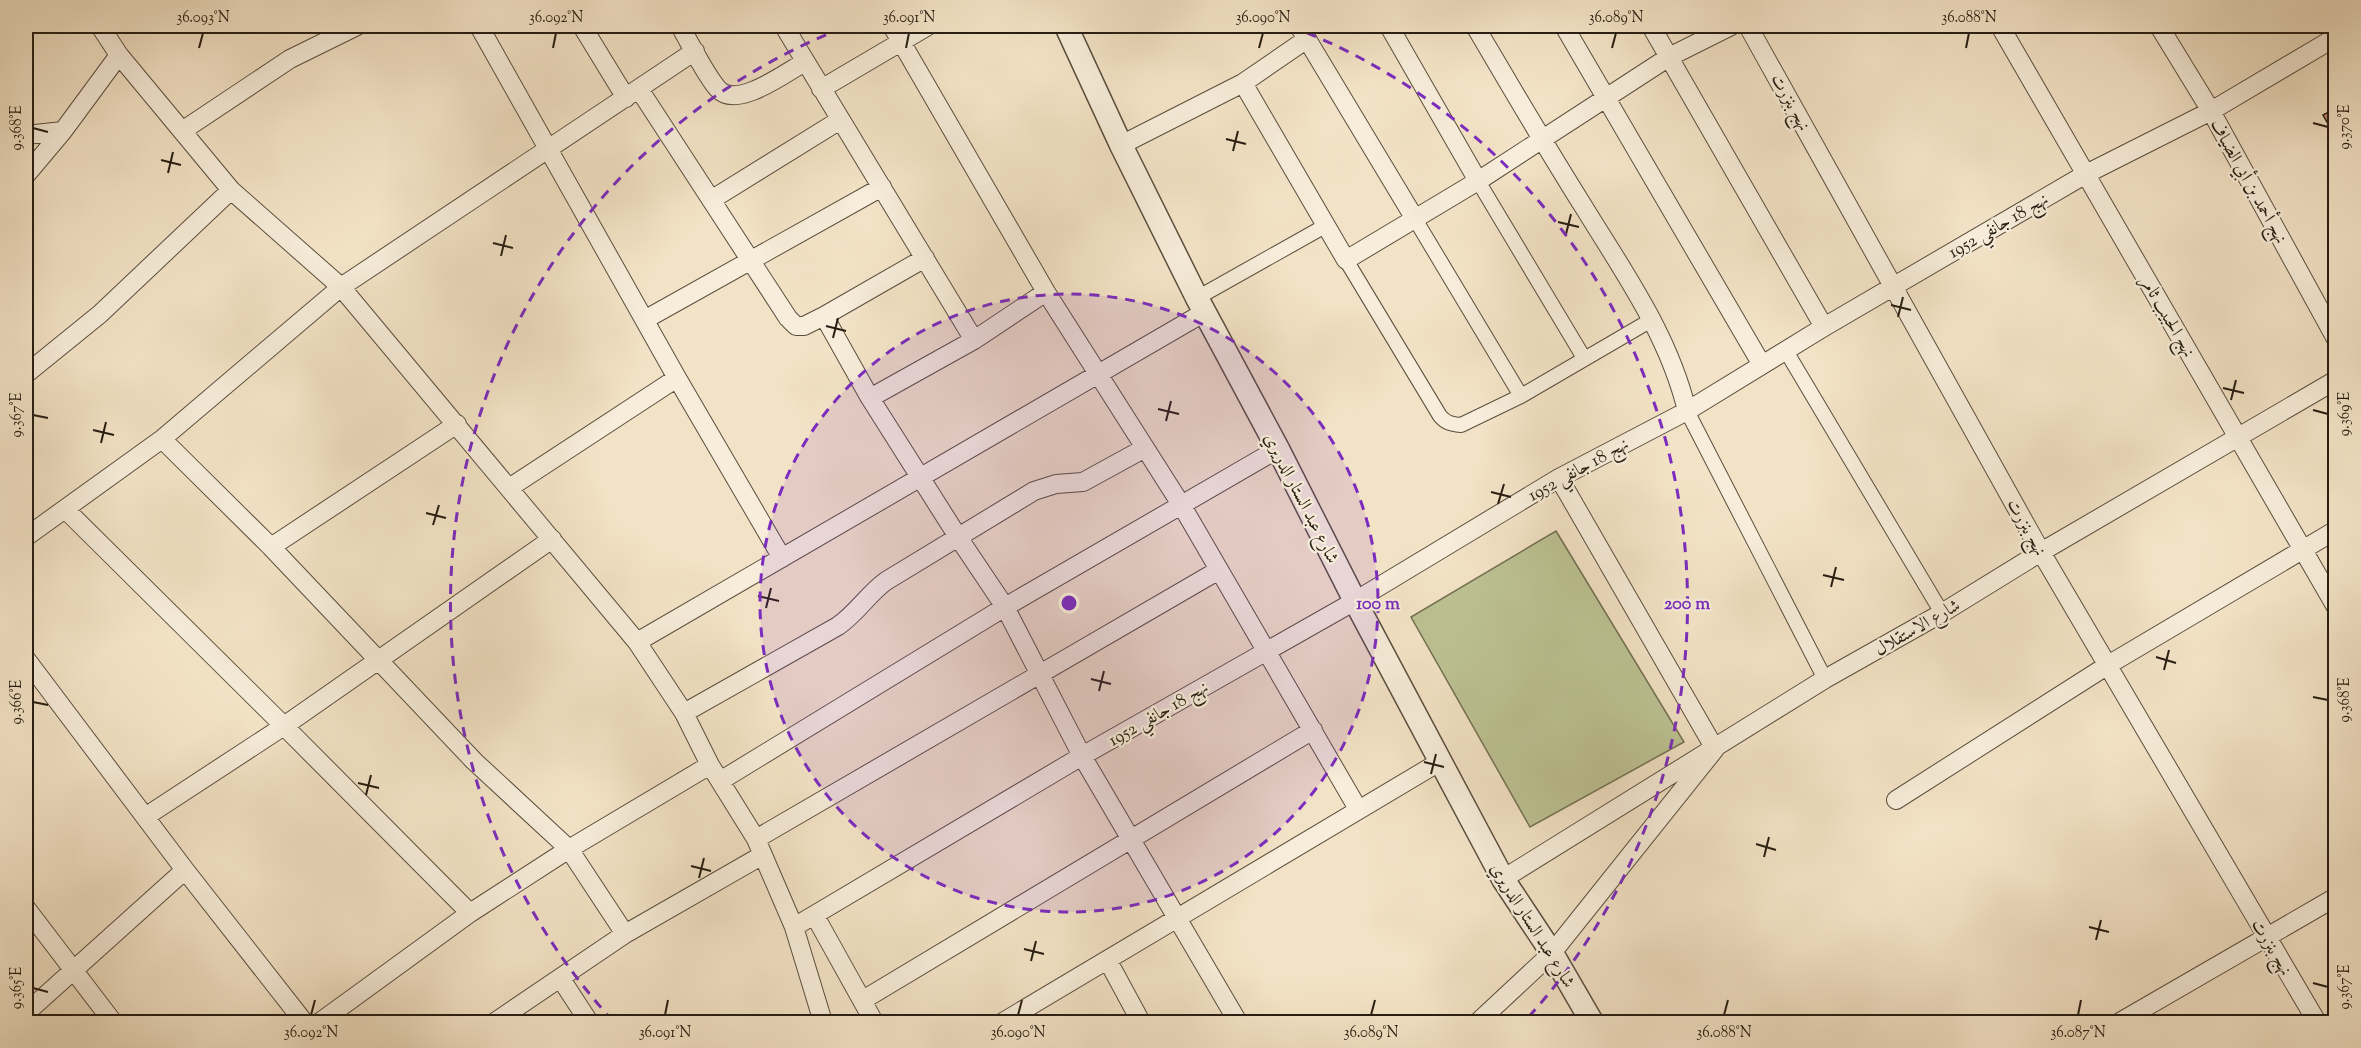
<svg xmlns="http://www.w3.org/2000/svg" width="2361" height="1048" font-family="'Sorts Mill Goudy',Amiri,serif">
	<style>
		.green { fill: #bdc394; stroke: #727053; stroke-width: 1.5 }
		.building { fill: #d38b7d; stroke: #271d12; stroke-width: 1.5 }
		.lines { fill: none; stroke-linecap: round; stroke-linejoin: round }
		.pedestrian-casing { stroke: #5a4e3f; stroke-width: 16 }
		.minor-casing { stroke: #5a4e3f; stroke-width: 20 }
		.tertiary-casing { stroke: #5a4e3f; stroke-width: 25 }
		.pedestrian { stroke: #f7edda; stroke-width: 14 }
		.minor { stroke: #f7edda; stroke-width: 18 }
		.tertiary { stroke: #f7edda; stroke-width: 22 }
		.ticks { fill: none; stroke: #271d12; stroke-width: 2 }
		.ring { fill: none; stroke: #7b2cbf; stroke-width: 3; stroke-dasharray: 10 8 }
		.labels { text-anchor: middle; stroke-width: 4.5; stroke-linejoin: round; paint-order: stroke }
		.street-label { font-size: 18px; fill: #271d12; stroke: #f7edda }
		.centre { fill: #7b2cbf; stroke: #f7edda; stroke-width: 3 }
		.ring-label { font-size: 18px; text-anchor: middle; font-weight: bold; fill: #7b2cbf; stroke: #f7edda; stroke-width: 4.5; stroke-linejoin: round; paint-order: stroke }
		.neatline { fill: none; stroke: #271d12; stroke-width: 2 }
		.ticks-label { font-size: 15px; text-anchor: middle; fill: #271d12 }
	</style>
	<rect width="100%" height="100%" fill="#f3e3c6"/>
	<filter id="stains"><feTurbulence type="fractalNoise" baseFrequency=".00333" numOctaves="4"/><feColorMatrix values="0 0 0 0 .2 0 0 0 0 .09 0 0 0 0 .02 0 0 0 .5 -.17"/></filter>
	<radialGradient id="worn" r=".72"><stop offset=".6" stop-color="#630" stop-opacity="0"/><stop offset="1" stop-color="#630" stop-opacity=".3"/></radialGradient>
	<path class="green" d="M 1556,531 L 1684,742 L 1530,827 L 1411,617 Z"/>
	<path class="building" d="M 2336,108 L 2336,138 L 2323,115 Z"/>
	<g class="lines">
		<g class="pedestrian-casing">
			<path id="pedestrian" d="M 1478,181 L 1584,358
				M 1415,219 L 1521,396
				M 1346,260 L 1440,416 C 1446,423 1451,424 1461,425 L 1521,396 L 1653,319
				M 1197,298 L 1325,226
				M 1786,351 L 1942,613
				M 1687,411 L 1825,679"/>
		</g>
		<g class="minor-casing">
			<path id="minor" d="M 100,26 L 119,55 L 231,190 L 341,287 L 637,642 L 684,713 L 710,765 L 756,839 L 794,927 L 823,1022
				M 479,26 L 677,378 L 782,558
				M 582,26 L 626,98
				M 680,26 C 690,43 706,76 718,89 C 737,110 786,72 805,62
				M 784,26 L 974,340
				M 892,26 L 1046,292 L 1182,506 L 1358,809
				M 1299,26 L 1415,219
				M 1389,26 L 1478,181
				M 1475,26 C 1511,87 1547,149 1585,209 C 1625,274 1669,336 1687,411
				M 1564,26 L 1762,365
				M 1651,26 L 1824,327
				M 1748,26 L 2041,552 L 2317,1022
				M 2000,26 L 2336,607
				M 2159,26 L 2211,111 L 2336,339
				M 1243,83 L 1346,260 L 1478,181 L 1669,57 L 1731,26
				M 639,89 L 788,318 L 796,326 L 804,326 L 824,316 L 925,258
				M 821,89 L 928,26
				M 182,131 L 290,59 L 357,26
				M 26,135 L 63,131
				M 1121,145 L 1243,83 L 1307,39
				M 26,175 L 63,131 L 119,55
				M 711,200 L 840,120
				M 824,316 L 870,398 L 958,537 L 1005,607 L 1082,756 L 1238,1022
				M 646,319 L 882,187
				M 26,374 L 100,314 L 231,190
				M 870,398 L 974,340 L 1046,292
				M 162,439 L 271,547 L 474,761 L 569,849 L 625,934
				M 509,488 L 677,378
				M 65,509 L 284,726 L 470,913
				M 26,537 L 162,439 L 341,287 L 695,51
				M 271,547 L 457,424
				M 637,642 L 1205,312
				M 26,659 L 185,870 L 304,1022
				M 684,713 L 838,626 C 857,613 868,594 886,581 L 1034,491 L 1056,484 L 1083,482 L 1145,448
				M 720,781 L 1005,607 L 1278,449
				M 1896,800 L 2108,665 L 2336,530
				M 145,817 L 284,726 L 552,539
				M 756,839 L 1219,570
				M 1503,879 L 1825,679 L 1942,613 L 2041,552 L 2336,380
				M 26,908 L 113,1022
				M 815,916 L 874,1022
				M 794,927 L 1082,756 L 1355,601 L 1559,478 L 1687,411 L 1824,327 L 2086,174 L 2211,111 L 2336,37
				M 1108,961 L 1141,1022
				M 561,979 L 589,1022
				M 863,1000 L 1313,730
				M 26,1013 L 185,870
				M 320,1022 L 470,913 L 569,849 L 710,765
				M 495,1022 L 625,934 L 761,856
				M 1003,1022 L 1441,761
				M 1478,1022 L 1552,953 L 1715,749 L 1559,478
				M 2120,1022 L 2336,897"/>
		</g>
		<g class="tertiary-casing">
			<path id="tertiary" d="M 1066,26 L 1121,145 L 1197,298 L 1278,449 L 1355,601 L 1503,879 L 1552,953 L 1592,1022"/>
		</g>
		<use href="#pedestrian" class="pedestrian"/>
		<use href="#minor" class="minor"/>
		<use href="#tertiary" class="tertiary"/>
	</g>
	<path class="ticks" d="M 199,48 L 203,33M 553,48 L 556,33M 906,48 L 909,33M 1259,48 L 1263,33M 1612,48 L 1616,33M 1966,48 L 1969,33M 2313,123 L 2328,127M 33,128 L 48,132M 1226,139 L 1246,144M 1233,151 L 1238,131M 161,160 L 181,165M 168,173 L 173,152M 1558,222 L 1579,227M 1566,234 L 1571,214M 493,243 L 513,248M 501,256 L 506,235M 1891,305 L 1911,310M 1898,317 L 1903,297M 826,326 L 846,331M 833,338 L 838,318M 2223,388 L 2244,393M 2231,400 L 2236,380M 1158,409 L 1179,414M 2313,410 L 2328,414M 33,415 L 48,418M 1166,421 L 1171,401M 93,430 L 114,435M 101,443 L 106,422M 1491,492 L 1511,497M 1498,504 L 1504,484M 426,513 L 446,518M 433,525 L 439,505M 1823,575 L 1844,580M 1831,587 L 1836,567M 758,596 L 779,601M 766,608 L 771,588M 2156,657 L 2176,663M 2164,670 L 2169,650M 1091,679 L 1111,684M 1099,691 L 1104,671M 2313,697 L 2328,700M 33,702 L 48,705M 1424,762 L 1444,767M 1431,774 L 1436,754M 358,783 L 379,788M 366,795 L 371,775M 1756,844 L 1776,850M 1764,857 L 1769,837M 691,866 L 711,871M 699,878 L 704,858M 2089,927 L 2109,932M 2096,940 L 2101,920M 1024,949 L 1044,954M 1031,961 L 1036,941M 2313,983 L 2328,987M 33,988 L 48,992M 311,1015 L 315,1000M 665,1015 L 668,1000M 1018,1015 L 1022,1000M 1371,1015 L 1375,1000M 1724,1015 L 1728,1000M 2078,1015 L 2081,1000"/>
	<circle cx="1069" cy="603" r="309" fill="#7b2cbf" fill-opacity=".12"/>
	<g class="ring">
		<circle cx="1069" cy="603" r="309"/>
		<path d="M613 1021A618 618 0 0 1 848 26M1290 26A618 618 0 0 1 1525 1021"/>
	</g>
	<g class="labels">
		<g class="street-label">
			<text transform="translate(1791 102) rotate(61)" y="6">نهج بنزرت</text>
			<text transform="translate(2249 181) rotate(61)" y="6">نهج أحمد بن أبي الضياف</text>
			<text transform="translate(1998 225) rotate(-30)" y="6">نهج 18 جانفي 1952</text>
			<text transform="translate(2168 316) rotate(60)" y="6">نهج الحبيب ثامر</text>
			<text transform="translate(1578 469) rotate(-29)" y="6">نهج 18 جانفي 1952</text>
			<text transform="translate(1302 498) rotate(63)" y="6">شارع عبد الستار الدريري</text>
			<text transform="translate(2027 527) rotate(61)" y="6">نهج بنزرت</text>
			<text transform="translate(1917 627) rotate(-30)" y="6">شارع الاستقلال</text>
			<text transform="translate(1158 713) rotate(-30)" y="6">نهج 18 جانفي 1952</text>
			<text transform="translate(1533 925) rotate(58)" y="6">شارع عبد الستار الدريري</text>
			<text transform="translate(2272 947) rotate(59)" y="6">نهج بنزرت</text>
		</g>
	</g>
	<circle cx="1069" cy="603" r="9" class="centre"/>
	<g class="ring-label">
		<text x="1378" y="609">100 m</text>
		<text x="1687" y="609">200 m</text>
	</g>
	<rect width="2361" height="1048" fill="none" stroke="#f3e3c6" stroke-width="66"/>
	<rect x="33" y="33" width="2295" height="982" class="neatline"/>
	<g class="ticks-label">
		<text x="203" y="22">36.093°N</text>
		<text x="556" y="22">36.092°N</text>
		<text x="909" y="22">36.091°N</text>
		<text x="1263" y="22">36.090°N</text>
		<text x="1616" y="22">36.089°N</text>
		<text x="1969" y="22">36.088°N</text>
		<text transform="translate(2344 127) rotate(-90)" y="5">9.370°E</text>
		<text transform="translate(16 128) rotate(-90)" y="5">9.368°E</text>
		<text transform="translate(2344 414) rotate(-90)" y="5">9.369°E</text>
		<text transform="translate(16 415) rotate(-90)" y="5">9.367°E</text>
		<text transform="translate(2344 700) rotate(-90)" y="5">9.368°E</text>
		<text transform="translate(16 702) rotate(-90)" y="5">9.366°E</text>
		<text transform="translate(2344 987) rotate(-90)" y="5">9.367°E</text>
		<text transform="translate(16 988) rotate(-90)" y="5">9.365°E</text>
		<text x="311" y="1037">36.092°N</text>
		<text x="665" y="1037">36.091°N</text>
		<text x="1018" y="1037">36.090°N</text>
		<text x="1371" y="1037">36.089°N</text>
		<text x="1724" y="1037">36.088°N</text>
		<text x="2078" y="1037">36.087°N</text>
	</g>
	<rect width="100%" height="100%" filter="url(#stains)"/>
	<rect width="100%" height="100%" fill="url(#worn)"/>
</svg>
